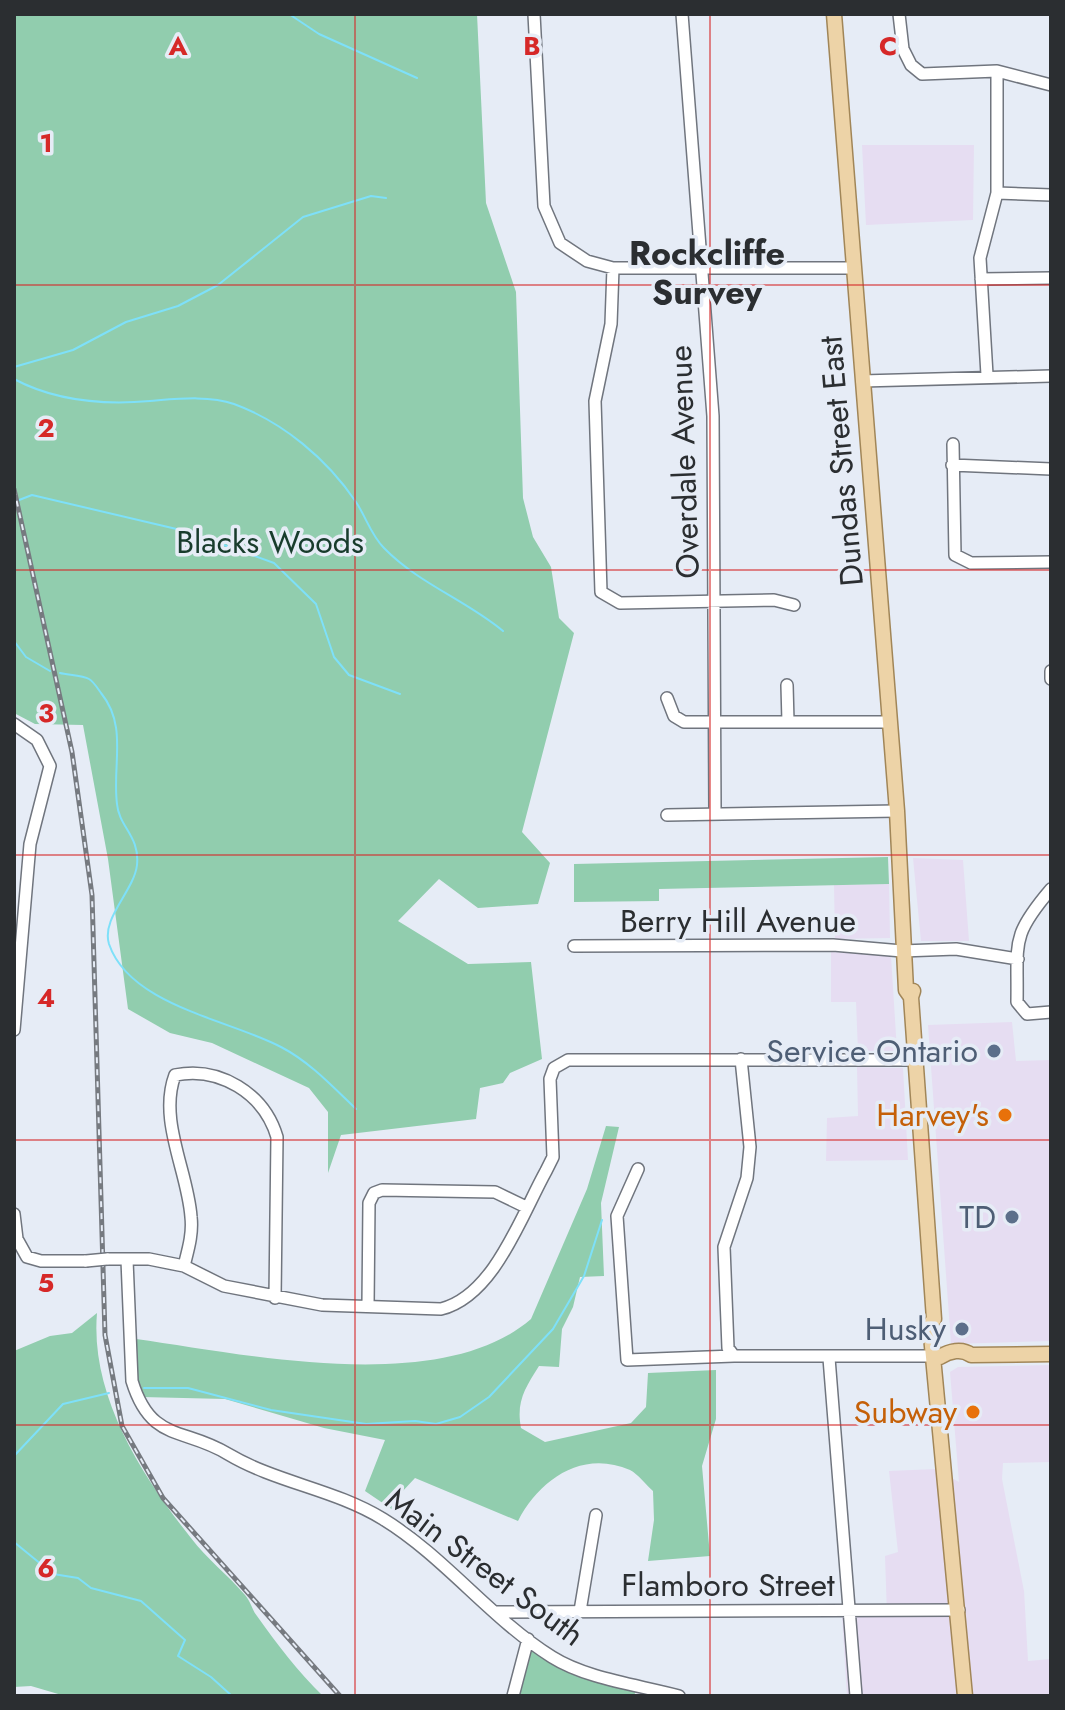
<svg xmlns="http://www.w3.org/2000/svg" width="1065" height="1710" font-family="Jost,sans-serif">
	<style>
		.commercial { fill: #e6ddf2 }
		.green { fill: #91cdae }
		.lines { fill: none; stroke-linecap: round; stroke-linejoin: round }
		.stream { stroke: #7ee0f9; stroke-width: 2 }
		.minor-casing { stroke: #70757e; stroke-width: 14 }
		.major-casing { stroke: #a18658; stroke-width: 17 }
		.minor { stroke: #fff; stroke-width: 11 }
		.major { stroke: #edd3a7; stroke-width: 14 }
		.rail-casing { stroke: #767a80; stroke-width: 5 }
		.rail { stroke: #e6ecf6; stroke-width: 2; stroke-dasharray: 6; stroke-linecap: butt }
		.minor-bridge-casing { stroke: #70757e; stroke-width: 14; stroke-linecap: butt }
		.minor-bridge { stroke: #fff; stroke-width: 11 }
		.grid { fill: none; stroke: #d62828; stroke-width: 2; stroke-opacity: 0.55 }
		.service-dot { fill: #5c6f8a; stroke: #e6ecf6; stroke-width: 3 }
		.food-dot { fill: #e8710a; stroke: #e6ecf6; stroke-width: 3 }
		.labels { text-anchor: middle; stroke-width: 7; stroke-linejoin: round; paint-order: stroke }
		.street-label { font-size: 32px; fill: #2b2e31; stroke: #e6ecf6 }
		.park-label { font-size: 32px; fill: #183c2c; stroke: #e6ecf6 }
		.service-label { font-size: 32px; fill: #4e5e75; stroke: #e6ecf6; text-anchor: end }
		.food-label { font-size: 32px; fill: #c56008; stroke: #e6ecf6; text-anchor: end }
		.neighbourhood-label { font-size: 34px; font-weight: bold; fill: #2b2e31; stroke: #e6ecf6 }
		.grid-label { font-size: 26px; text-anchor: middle; font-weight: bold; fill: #d62828; stroke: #e6ecf6; stroke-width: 7; stroke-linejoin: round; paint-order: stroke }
	</style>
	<rect width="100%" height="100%" fill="#e6ecf6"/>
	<path class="commercial" d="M 862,145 L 974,145 L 973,220 L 866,225 Z
		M 913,858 L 963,860 L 969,941 L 921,941 Z
		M 889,884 L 890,938 L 835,939 L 834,885 Z
		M 831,952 L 891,956 L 897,1051 L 858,1051 L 856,1002 L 831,1002 Z
		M 1012,1022 L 1016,1061 L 1051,1060 L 1051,1341 L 951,1344 L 928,1025 Z
		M 857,1067 L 903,1068 L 908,1160 L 826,1161 L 827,1118 L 858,1116 Z
		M 1051,1365 L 1051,1462 L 1003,1463 L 1002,1479 L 1024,1591 L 1028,1661 L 1051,1659 L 1051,1696 L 847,1696 L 842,1616 L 887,1615 L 885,1556 L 898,1552 L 889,1471 L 936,1469 L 959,1482 L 950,1372 L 958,1367 Z"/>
	<path class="green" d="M 14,14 L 477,14 L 486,203 L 516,292 L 523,498 L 533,537 L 551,567 L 559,618 L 574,633 L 522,832 L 550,863 L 538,904 L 478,908 L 439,879 L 398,921 L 468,964 L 531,962 L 542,1059 L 510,1073 L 503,1083 L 480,1088 L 476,1119 L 341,1135 L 328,1173 L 328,1112 L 309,1088 L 212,1043 L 170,1033 L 128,1009 L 108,859 L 83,725 L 35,724 L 14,713 Z
		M 888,857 L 889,884 L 659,889 L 659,901 L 574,902 L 574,864 Z
		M 606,1126 L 619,1127 L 601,1203 L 604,1276 L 580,1277 L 573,1307 L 562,1329 L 559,1367 L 539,1366 C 525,1388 516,1402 521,1428 L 545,1442 L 631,1423 L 646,1407 L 648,1373 L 716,1370 L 716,1419 L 702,1466 L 710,1556 L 648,1561 L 654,1520 L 653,1491 C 646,1485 638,1474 630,1470 C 582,1449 539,1480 518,1521 L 415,1478 L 401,1493 L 393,1510 L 365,1491 L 385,1440 L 324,1428 L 225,1399 L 142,1397 L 132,1367 L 136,1339 C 244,1354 441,1397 531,1319 L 587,1189 Z
		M 97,1313 C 90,1395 141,1475 191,1538 C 207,1559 228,1575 245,1595 C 251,1602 252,1610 257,1616 C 277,1644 298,1672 323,1696 L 65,1696 L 31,1686 L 14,1687 L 14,1351 L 50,1336 L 72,1333 Z
		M 531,1646 L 636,1690 L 634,1696 L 519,1696 Z"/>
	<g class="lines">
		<path class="stream" d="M 289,14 L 319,34 L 417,78
			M 14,367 L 73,350 L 126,322 L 178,306 L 218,285 L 303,217 L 371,196 L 386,198
			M 14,379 C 55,401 104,405 150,401 C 176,399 209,395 234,404 C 283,422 327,459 356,502 C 366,517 371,535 384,548 C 419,584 466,600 503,631
			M 14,502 L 32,495 L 185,531 L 274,563 L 316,604 L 334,657 L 349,675 L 400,694
			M 14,641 L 26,657 L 50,671
			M 60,673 C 68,675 83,675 89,679 C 94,682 98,689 101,693 C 128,726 112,765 117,804 C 119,827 140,836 137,865 C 134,891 101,918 109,944 C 130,1006 231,1020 281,1047 C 310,1062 333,1087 356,1109
			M 144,1388 L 188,1388 L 271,1410 L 366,1424 L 415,1421 L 436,1424 L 460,1417 L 489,1397 L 553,1329 L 584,1276 L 602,1220
			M 14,1456 L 63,1404 L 109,1393
			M 14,1542 L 53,1574 L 78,1578 L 91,1588 L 141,1601 L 185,1640 L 178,1656 L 211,1677 L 232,1696"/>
		<g class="minor-casing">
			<path id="minor" d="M 534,14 L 544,206 L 560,243 L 587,261 L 613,268 L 854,268
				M 682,14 L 713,416 L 715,812
				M 899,14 L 903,49 L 911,65 L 922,74 L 997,71 L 1051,85
				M 997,193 L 1051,195
				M 613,268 L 611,324 L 595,401 L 601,592 L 620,603 L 774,600 L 794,605
				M 981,279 L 1051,278
				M 987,375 L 980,258 L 997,193 L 997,71
				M 862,381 L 1051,376
				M 953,444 L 955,555 L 971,563 L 1051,562
				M 952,465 L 1051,469
				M 1051,671 L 1051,679
				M 787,685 L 788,722
				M 667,698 L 674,716 L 684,722 L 890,722
				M 14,724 L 37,740 L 50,766 L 30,844 L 14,1030
				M 667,815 L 897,811
				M 1051,889 C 1010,937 1018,942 1017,1002 L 1027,1014 L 1051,1012
				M 574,946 L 833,945 L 902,951 L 956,949 L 1018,959
				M 638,1169 L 617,1216 L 627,1360 L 734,1356 L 932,1356
				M 14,1214 L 17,1239 L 27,1257 L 41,1261 L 86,1261
				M 107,1259 L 149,1259 L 184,1266 L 224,1286 L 322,1305 L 441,1309 C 494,1296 521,1216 546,1171 L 553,1157 L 550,1079 L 554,1068 L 568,1060 L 916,1060
				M 127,1260 L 132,1381 C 151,1443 184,1427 228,1454 C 277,1483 334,1489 383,1519 C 445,1557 490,1618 552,1657 C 587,1679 639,1685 679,1696
				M 184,1266 C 188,1250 193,1234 191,1217 C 188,1172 158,1120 175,1075 C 219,1066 264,1093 277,1137 L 275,1298
				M 368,1306 L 369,1203 L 374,1193 L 382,1190 L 495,1192 L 526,1207
				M 734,1356 L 728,1348 L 724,1247 L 747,1178 L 750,1147 L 741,1059
				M 829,1358 L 856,1696
				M 580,1611 L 596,1515
				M 496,1612 L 959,1610
				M 513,1696 L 528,1639"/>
		</g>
		<g class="major-casing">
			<path id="major" d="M 834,14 L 897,811 L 906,990 L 911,997
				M 913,991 L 911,997 L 934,1319 L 930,1325 L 965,1696
				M 940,1357 C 949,1351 962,1348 971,1355 L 1051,1354"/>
		</g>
		<use href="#minor" class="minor"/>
		<use href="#major" class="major"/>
		<g class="rail-casing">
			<path id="rail" d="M 14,489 L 72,752 L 92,895 L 105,1335 L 122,1426 L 163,1498 L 340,1696"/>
		</g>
		<use href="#rail" class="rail"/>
		<g class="minor-bridge-casing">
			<path id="minor-bridge" d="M 86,1261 L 107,1259"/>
		</g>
		<use href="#minor-bridge" class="minor-bridge"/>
	</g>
	<path class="grid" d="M 355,14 L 355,1696M 710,14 L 710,1696M 14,285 L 1051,285M 14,570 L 1051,570M 14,855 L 1051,855M 14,1140 L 1051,1140M 14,1425 L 1051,1425"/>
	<g class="service-dot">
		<circle cx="994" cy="1051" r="8"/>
		<circle cx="1012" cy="1217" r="8"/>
		<circle cx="962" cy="1329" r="8"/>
	</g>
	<g class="food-dot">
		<circle cx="1005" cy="1115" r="8"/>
		<circle cx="973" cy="1412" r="8"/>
	</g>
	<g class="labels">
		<g class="street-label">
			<text transform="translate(841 461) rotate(-95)" y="11">Dundas Street East</text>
			<text transform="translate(684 462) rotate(-92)" y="11">Overdale Avenue</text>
			<text x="738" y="932">Berry Hill Avenue</text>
			<text transform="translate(485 1567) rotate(37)" y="11">Main Street South</text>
			<text x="728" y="1596">Flamboro Street</text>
		</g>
		<g class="park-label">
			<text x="270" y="553">Blacks Woods</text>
		</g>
		<g class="service-label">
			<text x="978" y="1062">Service Ontario</text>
			<text x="996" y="1228">TD</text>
			<text x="946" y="1340">Husky</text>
		</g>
		<g class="food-label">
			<text x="989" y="1126">Harvey's</text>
			<text x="957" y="1423">Subway</text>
		</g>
		<g class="neighbourhood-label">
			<text x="707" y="265">Rockcliffe<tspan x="707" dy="39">Survey</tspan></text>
		</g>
	</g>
	<g class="grid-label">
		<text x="178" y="55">A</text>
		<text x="532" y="55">B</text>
		<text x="888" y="55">C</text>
		<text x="46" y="152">1</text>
		<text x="46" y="437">2</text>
		<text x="46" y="722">3</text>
		<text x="46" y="1007">4</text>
		<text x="46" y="1292">5</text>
		<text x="46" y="1577">6</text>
	</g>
	<rect width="1065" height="1710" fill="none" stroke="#2b2e31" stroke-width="32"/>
</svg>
